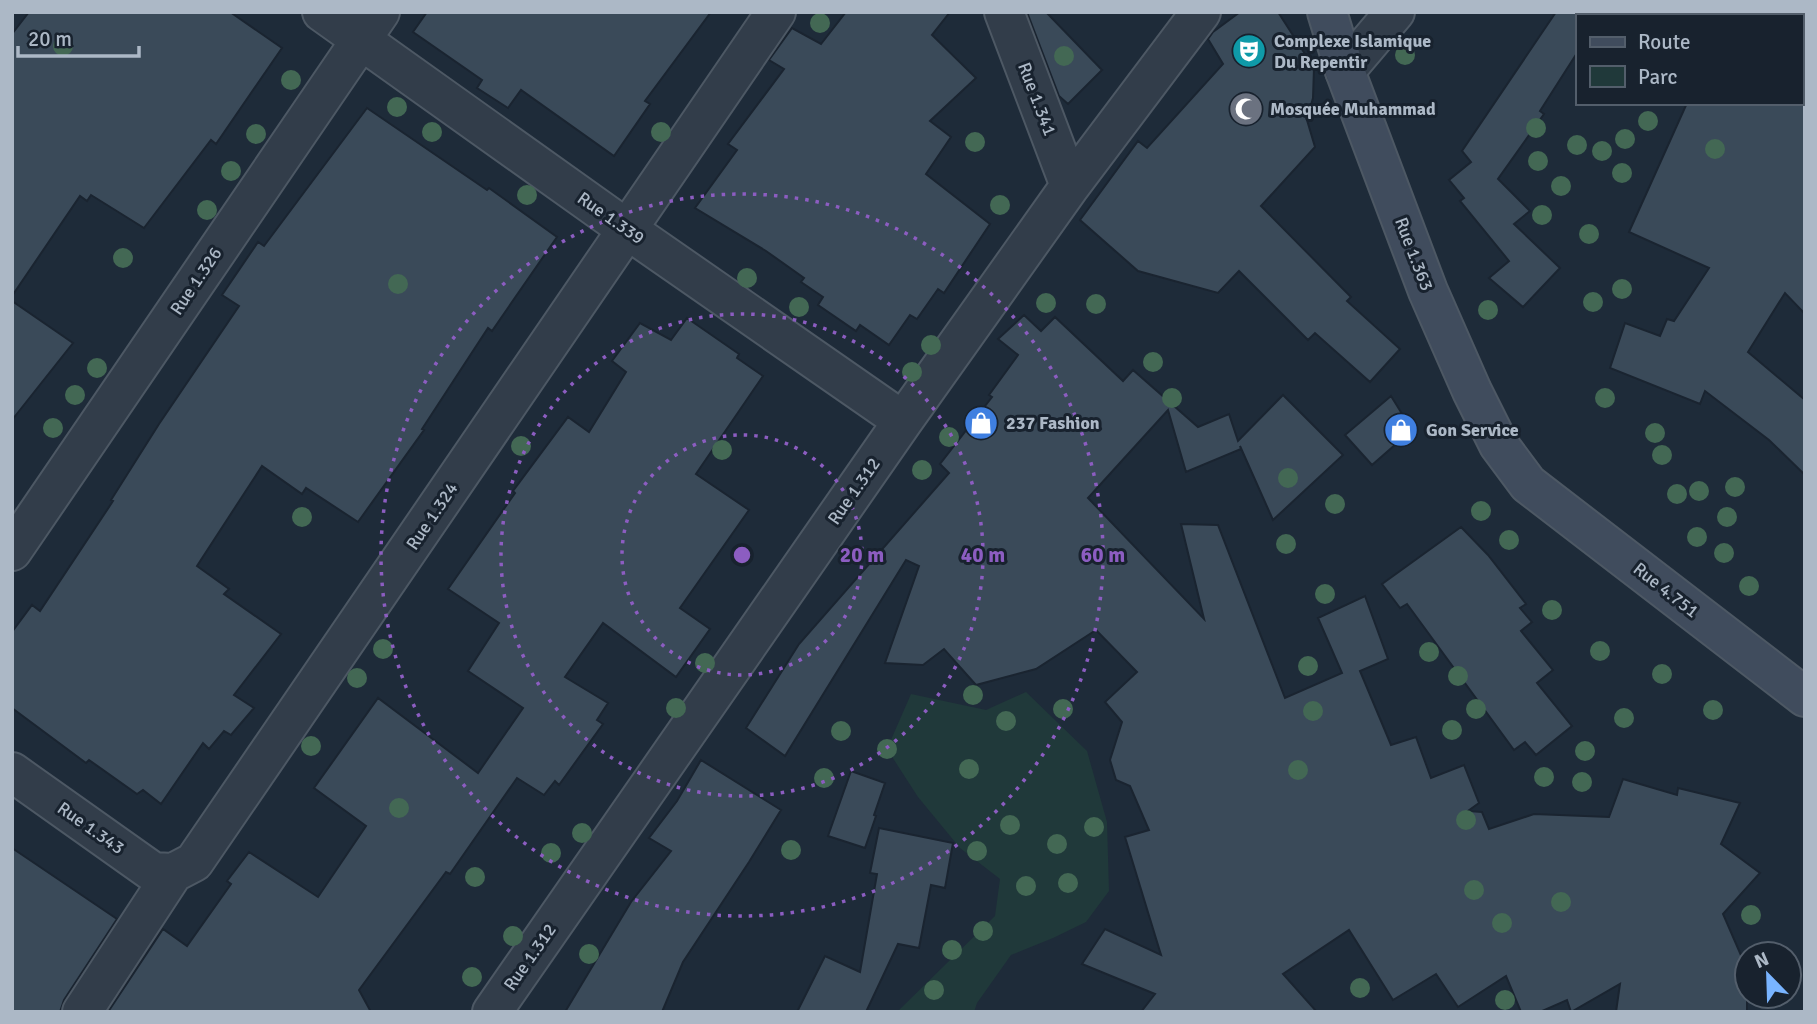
<svg xmlns="http://www.w3.org/2000/svg" width="1817" height="1024" font-family="Signika,sans-serif">
	<style>
		.green { fill: #20393a }
		.building { fill: #3a4a59; stroke: #1a2430; stroke-width: 2 }
		.lines { fill: none; stroke-linecap: round; stroke-linejoin: round }
		.street-casing { stroke: #4d5864; stroke-width: 42 }
		.secondary-casing { stroke: #4d5864; stroke-width: 42 }
		.street { stroke: #323d4a; stroke-width: 38 }
		.secondary { stroke: #404c5d; stroke-width: 38 }
		.tree { fill: #436854 }
		.ring { fill: none; stroke: #8c5dc1; stroke-width: 3.5; stroke-dasharray: 3.5 7 }
		.labels { text-anchor: middle; stroke-width: 6; stroke-linejoin: round; paint-order: stroke }
		.poi-label { font-size: 18px; font-weight: bold; fill: #acb8c6; stroke: #18222e; text-anchor: start }
		.street-label { font-size: 18px; fill: #acb8c6; stroke: #18222e }
		.centre { fill: #8c5dc1; stroke: #18222e; stroke-width: 3.5 }
		.ring-label { font-size: 21px; text-anchor: middle; font-weight: bold; fill: #8c5dc1; stroke: #18222e; stroke-width: 6; stroke-linejoin: round; paint-order: stroke }
	</style>
	<rect width="100%" height="100%" fill="#1e2b39"/>
	<path class="green" d="M 1026,692 L 1087,751 L 1107,822 L 1109,891 L 1086,922 L 1053,938 L 1011,955 L 977,1003 L 974,1012 L 897,1012 L 995,916 L 1000,879 L 960,848 L 918,797 L 887,749 L 911,694 L 986,710 Z"/>
	<path class="building" d="M 29,12 L 230,12 L 282,48 L 216,144 L 211,140 L 144,228 L 91,195 L 87,201 L 80,196 L 12,296 L 12,34 Z
		M 427,12 L 711,12 L 645,101 L 650,104 L 614,156 L 521,90 L 508,108 L 477,88 L 482,80 L 413,32 Z
		M 846,12 L 950,12 L 932,35 L 976,78 L 930,121 L 951,137 L 926,174 L 990,224 L 944,293 L 938,289 L 917,319 L 910,315 L 889,345 L 860,325 L 856,331 L 818,305 L 823,297 L 801,282 L 804,278 L 766,251 L 695,208 L 737,150 L 728,144 L 784,69 L 769,60 L 792,28 L 821,44 Z
		M 1027,12 L 1046,12 L 1102,70 L 1068,104 L 1059,96 Z
		M 1240,12 L 1278,12 L 1314,68 L 1313,98 L 1307,120 L 1315,147 L 1261,206 L 1351,297 L 1347,301 L 1400,349 L 1370,382 L 1315,333 L 1308,340 L 1239,271 L 1218,293 L 1138,271 L 1080,220 L 1138,141 L 1147,148 L 1223,64 L 1208,39 L 1213,32 Z
		M 1556,12 L 1577,12 L 1577,53 L 1540,111 L 1544,114 L 1498,179 L 1530,211 L 1514,224 L 1560,268 L 1523,307 L 1489,278 L 1509,261 L 1460,201 L 1464,198 L 1449,180 L 1471,162 L 1462,151 Z
		M 1687,103 L 1805,103 L 1805,314 L 1785,293 L 1748,352 L 1805,400 L 1805,475 L 1769,440 L 1705,391 L 1700,404 L 1610,368 L 1625,323 L 1660,336 L 1667,319 L 1674,321 L 1709,268 L 1629,232 Z
		M 367,108 L 487,190 L 489,188 L 557,237 L 492,331 L 488,328 L 422,429 L 424,430 L 358,522 L 306,488 L 302,494 L 262,466 L 197,566 L 229,589 L 224,594 L 281,634 L 234,695 L 254,708 L 231,735 L 224,731 L 209,749 L 203,743 L 161,804 L 143,790 L 137,794 L 89,760 L 86,763 L 12,708 L 12,632 L 32,605 L 40,611 L 113,501 L 111,500 L 159,424 L 239,306 L 222,295 L 258,242 L 264,246 Z
		M 12,301 L 73,343 L 12,420 Z
		M 1024,315 L 1041,331 L 1055,317 L 1123,381 L 1133,370 L 1198,427 L 1229,414 L 1238,441 L 1283,395 L 1343,455 L 1273,520 L 1240,446 L 1241,449 L 1186,472 L 1168,410 L 1088,498 L 1204,619 L 1181,524 L 1218,525 L 1285,698 L 1342,673 L 1318,618 L 1365,596 L 1388,659 L 1360,671 L 1391,745 L 1416,737 L 1431,778 L 1464,765 L 1479,803 L 1468,811 L 1482,812 L 1489,829 L 1534,814 L 1609,817 L 1623,779 L 1677,795 L 1678,788 L 1740,803 L 1721,844 L 1760,873 L 1723,914 L 1747,969 L 1747,1012 L 1616,1012 L 1620,984 L 1571,1012 L 1567,1000 L 1540,1012 L 1521,1012 L 1506,976 L 1458,1007 L 1436,974 L 1393,1000 L 1349,930 L 1283,974 L 1317,1012 L 1141,1012 L 1155,994 L 1082,964 L 1105,929 L 1161,955 L 1125,837 L 1149,830 L 1130,786 L 1116,780 L 1110,760 L 1122,722 L 1105,702 L 1137,672 L 1096,630 L 1036,669 L 976,685 L 944,649 L 923,665 L 885,663 L 919,566 L 906,560 L 785,756 L 746,728 L 799,644 L 949,473 L 940,464 L 992,397 L 989,395 L 1018,355 L 998,339 Z
		M 687,318 L 739,354 L 737,358 L 763,376 L 696,474 L 749,510 L 680,608 L 710,629 L 676,677 L 603,623 L 565,677 L 608,703 L 597,720 L 603,724 L 559,785 L 555,781 L 544,795 L 517,778 L 450,874 L 446,872 L 359,990 L 371,1012 L 108,1012 L 163,929 L 187,946 L 231,884 L 227,881 L 249,852 L 318,897 L 366,826 L 314,788 L 378,698 L 478,773 L 523,708 L 468,671 L 499,623 L 448,589 L 515,493 L 513,491 L 568,417 L 589,432 L 626,372 L 612,361 L 640,323 L 671,340 Z
		M 1391,396 L 1412,430 L 1372,465 L 1345,435 Z
		M 1461,527 L 1488,555 L 1526,604 L 1520,608 L 1532,622 L 1521,631 L 1553,670 L 1537,683 L 1572,726 L 1536,755 L 1525,742 L 1514,750 L 1407,604 L 1400,608 L 1382,584 Z
		M 701,760 L 781,810 L 749,862 L 683,962 L 662,1012 L 565,1012 L 631,902 L 671,851 L 649,838 L 677,801 Z
		M 851,771 L 885,783 L 874,815 L 876,816 L 865,848 L 828,836 Z
		M 879,828 L 953,843 L 945,888 L 931,885 L 919,948 L 898,944 L 866,1012 L 797,1012 L 825,956 L 860,972 L 877,874 L 870,873 Z
		M 12,848 L 117,919 L 64,1000 L 60,1012 L 12,1012 Z"/>
	<g class="lines">
		<g class="street-casing">
			<path id="street" d="M 322,12 L 628,230 L 903,421
				M 1004,12 L 1070,186
				M 1345,71 L 1395,12
				M 12,551 L 380,12
				M 12,772 L 153,872 L 173,873
				M 82,1012 L 173,873 L 194,862 L 776,12
				M 492,1012 L 903,421 L 1070,186 L 1201,12"/>
		</g>
		<g class="secondary-casing">
			<path id="secondary" d="M 1327,12 L 1345,71 L 1428,291 L 1472,391 L 1499,445 L 1528,484 L 1805,697"/>
		</g>
		<use href="#street" class="street"/>
		<use href="#secondary" class="secondary"/>
	</g>
	<g class="tree">
		<circle cx="820" cy="23" r="10"/>
		<circle cx="63" cy="46" r="10"/>
		<circle cx="1405" cy="55" r="10"/>
		<circle cx="1064" cy="56" r="10"/>
		<circle cx="291" cy="80" r="10"/>
		<circle cx="397" cy="107" r="10"/>
		<circle cx="1648" cy="121" r="10"/>
		<circle cx="1536" cy="128" r="10"/>
		<circle cx="432" cy="132" r="10"/>
		<circle cx="661" cy="132" r="10"/>
		<circle cx="256" cy="134" r="10"/>
		<circle cx="1625" cy="139" r="10"/>
		<circle cx="975" cy="142" r="10"/>
		<circle cx="1577" cy="145" r="10"/>
		<circle cx="1715" cy="149" r="10"/>
		<circle cx="1602" cy="151" r="10"/>
		<circle cx="1538" cy="161" r="10"/>
		<circle cx="231" cy="171" r="10"/>
		<circle cx="1622" cy="173" r="10"/>
		<circle cx="1561" cy="186" r="10"/>
		<circle cx="527" cy="195" r="10"/>
		<circle cx="1000" cy="205" r="10"/>
		<circle cx="207" cy="210" r="10"/>
		<circle cx="1542" cy="215" r="10"/>
		<circle cx="1589" cy="234" r="10"/>
		<circle cx="123" cy="258" r="10"/>
		<circle cx="747" cy="278" r="10"/>
		<circle cx="398" cy="284" r="10"/>
		<circle cx="1622" cy="289" r="10"/>
		<circle cx="1593" cy="302" r="10"/>
		<circle cx="1046" cy="303" r="10"/>
		<circle cx="1096" cy="304" r="10"/>
		<circle cx="799" cy="307" r="10"/>
		<circle cx="1488" cy="310" r="10"/>
		<circle cx="931" cy="345" r="10"/>
		<circle cx="1153" cy="362" r="10"/>
		<circle cx="97" cy="368" r="10"/>
		<circle cx="912" cy="372" r="10"/>
		<circle cx="75" cy="395" r="10"/>
		<circle cx="1172" cy="398" r="10"/>
		<circle cx="1605" cy="398" r="10"/>
		<circle cx="53" cy="428" r="10"/>
		<circle cx="1655" cy="433" r="10"/>
		<circle cx="949" cy="437" r="10"/>
		<circle cx="521" cy="446" r="10"/>
		<circle cx="722" cy="450" r="10"/>
		<circle cx="1662" cy="455" r="10"/>
		<circle cx="922" cy="470" r="10"/>
		<circle cx="1288" cy="478" r="10"/>
		<circle cx="1735" cy="487" r="10"/>
		<circle cx="1699" cy="491" r="10"/>
		<circle cx="1677" cy="494" r="10"/>
		<circle cx="1335" cy="504" r="10"/>
		<circle cx="1481" cy="511" r="10"/>
		<circle cx="302" cy="517" r="10"/>
		<circle cx="1727" cy="517" r="10"/>
		<circle cx="1697" cy="537" r="10"/>
		<circle cx="1509" cy="540" r="10"/>
		<circle cx="1286" cy="544" r="10"/>
		<circle cx="1724" cy="553" r="10"/>
		<circle cx="1749" cy="586" r="10"/>
		<circle cx="1325" cy="594" r="10"/>
		<circle cx="1552" cy="610" r="10"/>
		<circle cx="383" cy="649" r="10"/>
		<circle cx="1600" cy="651" r="10"/>
		<circle cx="1429" cy="652" r="10"/>
		<circle cx="705" cy="663" r="10"/>
		<circle cx="1308" cy="666" r="10"/>
		<circle cx="1662" cy="674" r="10"/>
		<circle cx="1458" cy="676" r="10"/>
		<circle cx="357" cy="678" r="10"/>
		<circle cx="973" cy="695" r="10"/>
		<circle cx="676" cy="708" r="10"/>
		<circle cx="1063" cy="709" r="10"/>
		<circle cx="1476" cy="709" r="10"/>
		<circle cx="1713" cy="710" r="10"/>
		<circle cx="1313" cy="711" r="10"/>
		<circle cx="1624" cy="718" r="10"/>
		<circle cx="1006" cy="721" r="10"/>
		<circle cx="1452" cy="730" r="10"/>
		<circle cx="841" cy="731" r="10"/>
		<circle cx="311" cy="746" r="10"/>
		<circle cx="887" cy="749" r="10"/>
		<circle cx="1585" cy="751" r="10"/>
		<circle cx="969" cy="769" r="10"/>
		<circle cx="1298" cy="770" r="10"/>
		<circle cx="1544" cy="777" r="10"/>
		<circle cx="824" cy="778" r="10"/>
		<circle cx="1582" cy="782" r="10"/>
		<circle cx="399" cy="808" r="10"/>
		<circle cx="1466" cy="820" r="10"/>
		<circle cx="1010" cy="825" r="10"/>
		<circle cx="1094" cy="827" r="10"/>
		<circle cx="582" cy="833" r="10"/>
		<circle cx="1057" cy="844" r="10"/>
		<circle cx="791" cy="850" r="10"/>
		<circle cx="977" cy="851" r="10"/>
		<circle cx="551" cy="853" r="10"/>
		<circle cx="475" cy="877" r="10"/>
		<circle cx="1068" cy="883" r="10"/>
		<circle cx="1026" cy="886" r="10"/>
		<circle cx="1474" cy="890" r="10"/>
		<circle cx="1561" cy="902" r="10"/>
		<circle cx="1751" cy="915" r="10"/>
		<circle cx="1502" cy="923" r="10"/>
		<circle cx="983" cy="931" r="10"/>
		<circle cx="513" cy="936" r="10"/>
		<circle cx="952" cy="950" r="10"/>
		<circle cx="589" cy="954" r="10"/>
		<circle cx="472" cy="977" r="10"/>
		<circle cx="1360" cy="988" r="10"/>
		<circle cx="934" cy="990" r="10"/>
		<circle cx="1505" cy="1000" r="10"/>
	</g>
	<g class="ring">
		<circle cx="742" cy="555" r="120"/>
		<circle cx="742" cy="555" r="241"/>
		<circle cx="742" cy="555" r="361"/>
	</g>
	<defs>
		<g id="theatre-disc" transform="scale(1.75)"><circle r="9.5" fill="#0f9aa8" stroke="#18222e"/><path d="M-5-5.5Q0-4 5-5.5V0Q5 5 0 6Q-5 5-5 0ZM-3.3-2.5H-1v1.5H-3.3ZM1-2.5H3.3v1.5H1ZM-2.8 1Q0 5.5 2.8 1Z" fill="#fff"/></g>
		<g id="mosque-disc" transform="scale(1.75)"><circle r="9.5" fill="#6b7280" stroke="#18222e"/><path d="M3.5-4.9A6 6 0 1 0 3.5 4.9A5 5 0 1 1 3.5-4.9Z" fill="#fff"/></g>
		<g id="shop-disc" transform="scale(1.75)"><circle r="9.5" fill="#3f7fe0" stroke="#18222e"/><path d="M-5-2.5h2.3a2.7 3.5 0 0 1 5.4 0H5L5.5 6h-11ZM-1.5-2.5h3a1.5 2.3 0 0 0-3 0Z" fill="#fff"/></g>
	</defs>
	<g fill-rule="evenodd">
		<use href="#theatre-disc" x="1249" y="51"/>
		<use href="#mosque-disc" x="1246" y="109"/>
		<use href="#shop-disc" x="981" y="423"/>
		<use href="#shop-disc" x="1401" y="430"/>
	</g>
	<g class="labels">
		<g class="poi-label">
			<text x="1274" y="47">Complexe Islamique<tspan x="1274" dy="21">Du Repentir</tspan></text>
			<text x="1270" y="115">Mosquée Muhammad</text>
			<text x="1006" y="429">237 Fashion</text>
			<text x="1426" y="436">Gon Service</text>
		</g>
		<g class="street-label">
			<text transform="translate(1037 99) rotate(69)" y="6">Rue 1.341</text>
			<text transform="translate(611 218) rotate(35)" y="6">Rue 1.339</text>
			<text transform="translate(1414 254) rotate(69)" y="6">Rue 1.363</text>
			<text transform="translate(196 281) rotate(-56)" y="6">Rue 1.326</text>
			<text transform="translate(854 491) rotate(-55)" y="6">Rue 1.312</text>
			<text transform="translate(432 516) rotate(-56)" y="6">Rue 1.324</text>
			<text transform="translate(1666 590) rotate(38)" y="6">Rue 4.751</text>
			<text transform="translate(91 828) rotate(35)" y="6">Rue 1.343</text>
			<text transform="translate(530 957) rotate(-55)" y="6">Rue 1.312</text>
		</g>
	</g>
	<circle cx="742" cy="555" r="10" class="centre"/>
	<g class="ring-label">
		<text x="862" y="562">20 m</text>
		<text x="983" y="562">40 m</text>
		<text x="1103" y="562">60 m</text>
	</g>
	<rect width="1817" height="1024" fill="none" stroke="#acb8c6" stroke-width="28"/>
	<rect x="1576" y="14" width="228" height="91" fill="#18222e" stroke="#535e6b" stroke-width="2"/>
	<rect x="1590" y="37" width="35" height="10" fill="#404c5d" stroke="#535e6b" stroke-width="2"/>
	<text x="1638" y="49" font-size="21" fill="#acb8c6">Route</text>
	<rect x="1590" y="66" width="35" height="21" fill="#20393a" stroke="#535e6b" stroke-width="2"/>
	<text x="1638" y="84" font-size="21" fill="#acb8c6">Parc</text>
	<g transform="translate(1768 975) rotate(337)"><circle r="33" fill="#18222e" stroke="#535e6b" stroke-width="2"/>
	<path d="M0-5L12 26L0 18L-12 26Z" fill="#79b4ff"/>
	<text y="-10" font-size="19" font-weight="bold" text-anchor="middle" fill="#acb8c6">N</text>
	</g>
	<path d="M18 46v10h121v-10" fill="none" stroke="#acb8c6" stroke-width="3.5"/>
	<text x="28" y="46" font-size="21" fill="#acb8c6" stroke="#18222e" stroke-width="5" paint-order="stroke">20 m</text>
</svg>
